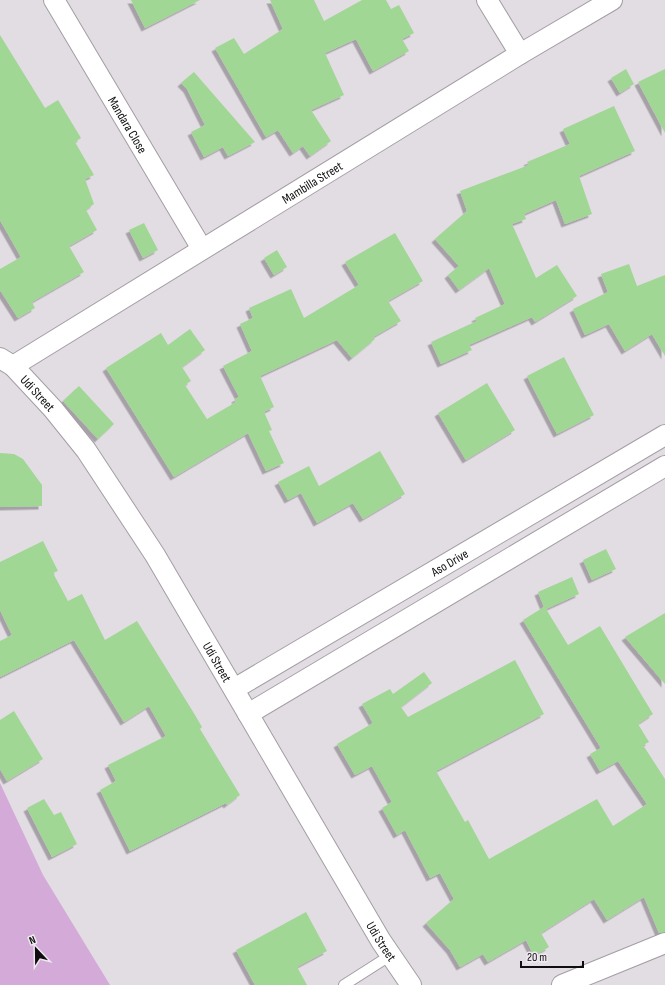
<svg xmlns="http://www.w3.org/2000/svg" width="665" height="985" font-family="'Sofia Sans Condensed',sans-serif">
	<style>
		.green { fill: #d4abd8 }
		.building { fill: #a1d794; filter: url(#shadow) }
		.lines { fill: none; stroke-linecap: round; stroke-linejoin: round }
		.service-casing { stroke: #a49ea4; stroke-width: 12 }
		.minor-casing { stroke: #a49ea4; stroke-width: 22 }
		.service { stroke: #fff; stroke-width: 10 }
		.minor { stroke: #fff; stroke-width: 20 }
		.labels { text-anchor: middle; stroke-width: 3; stroke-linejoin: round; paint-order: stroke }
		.street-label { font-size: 13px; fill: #0f0d0f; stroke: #efe9f0 }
	</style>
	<defs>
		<filter id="shadow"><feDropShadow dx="-3.5" dy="3.5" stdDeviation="0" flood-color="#0004"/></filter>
	</defs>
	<rect width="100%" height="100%" fill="#e2dce3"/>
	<path class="green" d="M 0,783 L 43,875 L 110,985 L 0,985 Z"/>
	<path class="building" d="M 131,0 L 200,0 L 145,28 Z
		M 270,0 L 314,0 L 324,21 L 362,0 L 386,0 L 391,9 L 399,5 L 414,33 L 402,39 L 409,51 L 373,71 L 356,39 L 325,53 L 344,95 L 311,110 L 331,141 L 310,156 L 303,146 L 293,153 L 278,130 L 266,137 L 215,48 L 234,38 L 244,54 L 283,29 Z
		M 0,35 L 45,108 L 58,100 L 81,138 L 75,142 L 94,175 L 85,179 L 94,204 L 86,210 L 97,230 L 69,246 L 84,272 L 32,302 L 35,308 L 18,318 L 0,290 L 0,269 L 21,257 L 0,220 Z
		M 626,69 L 634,84 L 620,93 L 611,78 Z
		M 665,69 L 665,133 L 638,82 Z
		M 194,72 L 255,142 L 228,156 L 223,147 L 204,157 L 191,132 L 205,125 L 187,89 L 181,83 Z
		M 614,106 L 635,151 L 579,176 L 592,214 L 565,224 L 556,200 L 524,214 L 526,219 L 512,224 L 536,278 L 557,265 L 577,296 L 535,322 L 532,317 L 469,345 L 472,350 L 441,364 L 431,342 L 477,321 L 475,318 L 505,304 L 489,268 L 459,290 L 448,275 L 459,266 L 435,239 L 467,211 L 460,191 L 529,165 L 527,162 L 570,144 L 563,129 Z
		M 144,223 L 158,250 L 143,258 L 129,230 Z
		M 395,233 L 423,281 L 388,301 L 401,321 L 373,337 L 375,339 L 352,358 L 337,340 L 260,376 L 274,407 L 264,412 L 272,430 L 269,431 L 284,463 L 266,471 L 248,433 L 174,477 L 106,368 L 161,333 L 168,345 L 190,329 L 205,350 L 182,367 L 191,381 L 185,385 L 207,419 L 236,402 L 235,399 L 239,397 L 223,366 L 252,351 L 240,324 L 253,318 L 249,308 L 291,289 L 304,318 L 359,285 L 345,262 Z
		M 277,250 L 287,267 L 274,275 L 264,258 Z
		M 629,264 L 637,286 L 665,275 L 665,356 L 652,334 L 625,351 L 609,324 L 585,335 L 573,309 L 608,292 L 601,274 Z
		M 564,357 L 594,415 L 557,434 L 527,376 Z
		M 487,383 L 515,430 L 466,460 L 438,413 Z
		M 79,386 L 114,424 L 98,439 L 63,401 Z
		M 380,451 L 405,494 L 363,519 L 353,503 L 317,523 L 301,493 L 288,500 L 278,482 L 309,466 L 319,486 Z
		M 0,453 L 14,454 L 23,459 L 42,485 L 42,506 L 0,507 Z
		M 43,541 L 58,571 L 53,573 L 68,601 L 82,594 L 105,640 L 137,621 L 195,715 L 202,727 L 200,729 L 240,795 L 227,805 L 226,803 L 130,851 L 100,790 L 116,781 L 108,765 L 166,736 L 149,706 L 124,722 L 74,640 L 0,677 L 0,641 L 12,635 L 0,610 L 0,562 Z
		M 606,549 L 616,569 L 592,580 L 583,560 Z
		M 572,577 L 579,594 L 546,609 L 568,645 L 600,626 L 653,714 L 638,724 L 649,742 L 643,745 L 665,779 L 665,932 L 659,933 L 644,897 L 607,920 L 594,899 L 541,933 L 549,947 L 534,956 L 526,940 L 488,962 L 483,954 L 460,967 L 450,950 L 426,923 L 454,899 L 440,873 L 430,878 L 405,830 L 397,835 L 382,808 L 392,802 L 372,766 L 355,775 L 337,744 L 373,723 L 362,704 L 390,689 L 393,694 L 424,672 L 432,683 L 401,707 L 408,717 L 515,660 L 544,714 L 436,771 L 465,822 L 468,820 L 489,859 L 597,799 L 613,826 L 647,804 L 618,761 L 600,771 L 590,754 L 601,748 L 523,620 L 544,607 L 538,592 Z
		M 665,613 L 665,684 L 625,637 Z
		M 14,711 L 43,759 L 7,781 L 0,769 L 0,720 Z
		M 44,799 L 54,815 L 61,812 L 77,844 L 52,857 L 27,808 Z
		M 306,912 L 327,951 L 297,967 L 307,985 L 255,985 L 236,950 Z"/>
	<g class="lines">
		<g class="service-casing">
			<path id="service" d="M 344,985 L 391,955"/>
		</g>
		<g class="minor-casing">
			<g id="minor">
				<path id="s1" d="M 54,0 L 202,249"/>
				<path d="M 487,0 L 520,54"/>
				<path id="s2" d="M 0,358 L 13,366 L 53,409 L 86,450 L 155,555 L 381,941 L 411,985"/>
				<path id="s3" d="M 13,366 L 520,54 L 612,0"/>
				<path id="s4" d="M 234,689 L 665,435"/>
				<path d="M 248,714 L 665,466"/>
				<path d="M 562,985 L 665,943"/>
			</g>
		</g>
		<use href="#service" class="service"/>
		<use href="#minor" class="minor"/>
	</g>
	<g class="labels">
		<g class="street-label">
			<text dy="5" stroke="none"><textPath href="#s1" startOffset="145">Mandara Close</textPath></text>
			<text dy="5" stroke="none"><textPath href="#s3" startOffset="351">Mambilla Street</textPath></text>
			<text dy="5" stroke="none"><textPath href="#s2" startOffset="52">Udi Street</textPath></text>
			<text dy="5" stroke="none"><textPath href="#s4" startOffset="250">Aso Drive</textPath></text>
			<text dy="5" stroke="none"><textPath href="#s2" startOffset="376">Udi Street</textPath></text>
			<text dy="5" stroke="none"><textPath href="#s2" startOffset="700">Udi Street</textPath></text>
		</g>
	</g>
	<g transform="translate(36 949) rotate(338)" stroke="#efe9f0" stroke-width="3" paint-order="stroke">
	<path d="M0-3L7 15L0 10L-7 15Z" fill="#0f0d0f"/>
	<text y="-6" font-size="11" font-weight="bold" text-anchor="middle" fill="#0f0d0f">N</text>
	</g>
	<path d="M521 961v6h62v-6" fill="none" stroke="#0f0d0f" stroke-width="2"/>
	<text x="527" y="961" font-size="12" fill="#0f0d0f" stroke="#efe9f0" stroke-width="3" paint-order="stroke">20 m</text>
</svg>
